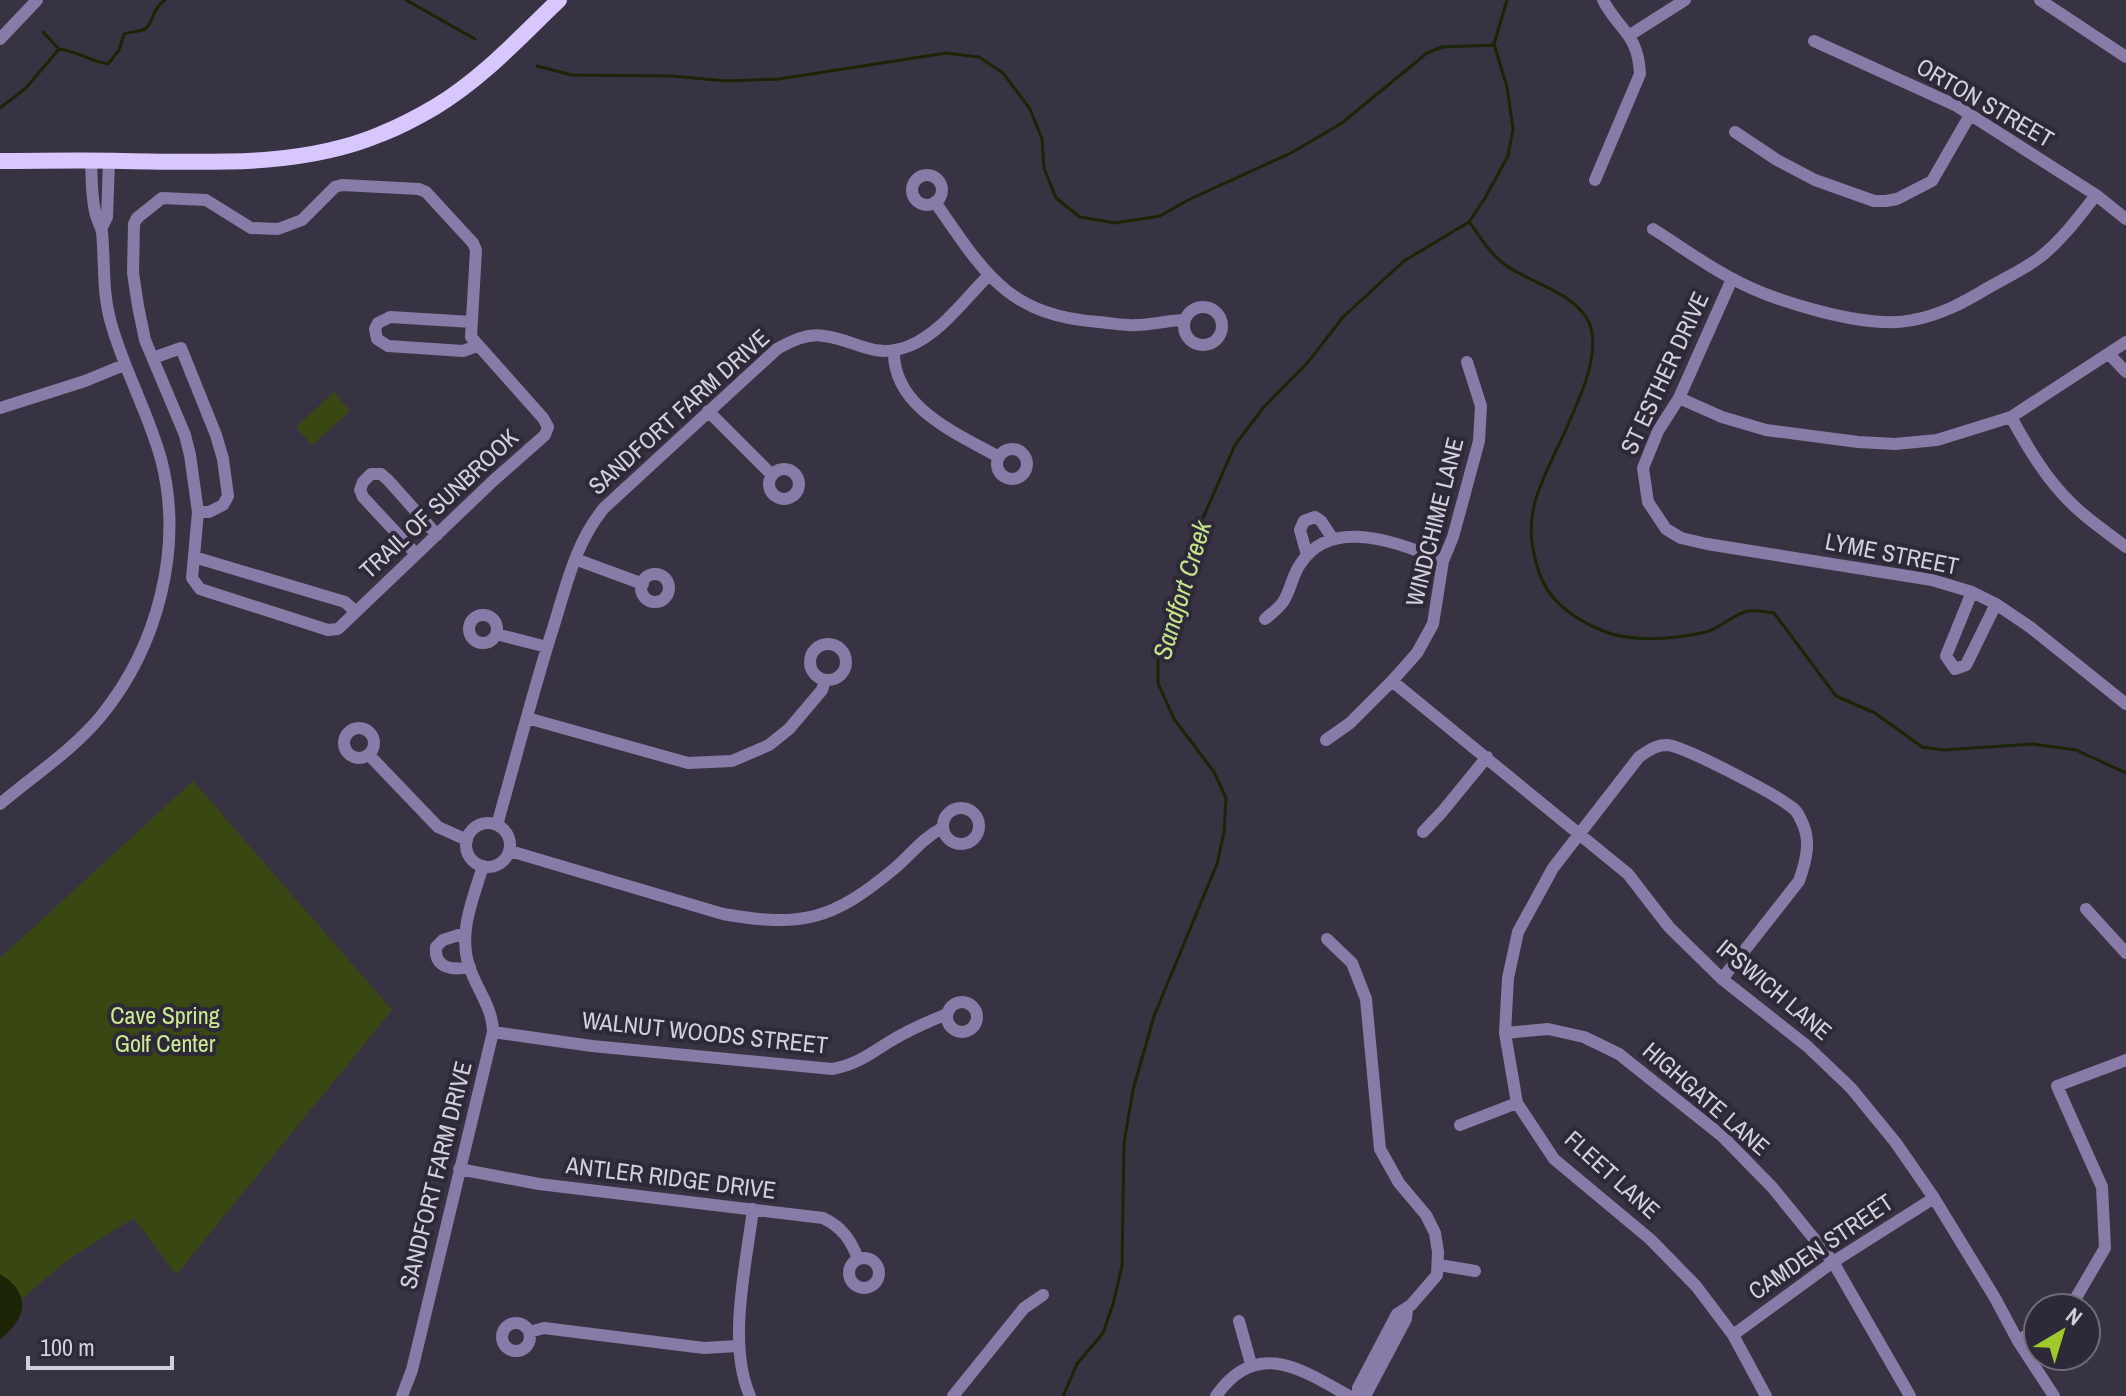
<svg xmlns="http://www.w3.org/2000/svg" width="2126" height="1396" font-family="'Archivo Narrow',sans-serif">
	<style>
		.green { fill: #394813 }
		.water { fill: #1b2404 }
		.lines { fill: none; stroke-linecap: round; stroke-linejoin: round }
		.stream { stroke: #1b2404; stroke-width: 3 }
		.minor { stroke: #897ba7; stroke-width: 12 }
		.major { stroke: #d7c7fd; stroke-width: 16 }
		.labels { text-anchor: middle; stroke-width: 8; stroke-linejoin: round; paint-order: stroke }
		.street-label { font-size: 24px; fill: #d3d0da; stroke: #2d2938 }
		.park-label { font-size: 24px; fill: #ccea90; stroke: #2d2938 }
		.water-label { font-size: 26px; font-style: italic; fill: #c5e389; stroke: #2d2938 }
	</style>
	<rect width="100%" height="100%" fill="#383342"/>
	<path class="green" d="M 334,392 L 350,411 L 312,445 L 296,427 Z
		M 193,781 L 392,1010 L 176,1275 L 134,1218 L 70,1258 L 0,1317 L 0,958 Z"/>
	<path class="water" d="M 0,1274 C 32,1293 27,1319 0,1339 Z"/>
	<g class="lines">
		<path class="stream" d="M 406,0 L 475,39
			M 43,32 L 59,49 C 76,51 90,61 108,64 L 119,50 L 124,34 C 130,32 140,31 145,29 C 153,24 151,10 165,0
			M 537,66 L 572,75 L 672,76 L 726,81 L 779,79 L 946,53 L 979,57 L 1003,73 L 1030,109 L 1042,139 L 1044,168 L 1056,198 L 1080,217 L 1115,223 L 1160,216 L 1188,200 L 1291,153 L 1342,123 L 1427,53 L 1442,47 L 1494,45
			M 0,108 L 26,88 L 59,49
			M 1470,223 C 1482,240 1492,257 1510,268 C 1535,284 1569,292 1586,317 C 1615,360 1544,459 1534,506 C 1529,527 1531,545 1537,566 C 1546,600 1572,618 1603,631 C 1633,643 1675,639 1706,632 C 1721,628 1734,613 1749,611 C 1757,610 1766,612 1774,613 L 1836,696 L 1875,713 L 1922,747 L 1943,750 L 2033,744 L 2076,750 L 2126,773
			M 1063,1396 L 1077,1364 L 1103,1333 L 1113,1304 L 1122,1266 L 1124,1143 L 1133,1090 L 1154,1016 L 1217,864 L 1224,832 L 1226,798 L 1214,772 L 1174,719 L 1158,683 L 1158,655 L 1186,580 L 1192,543 L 1235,445 L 1263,408 L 1309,361 L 1343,317 L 1404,261 L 1469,222 L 1485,198 L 1508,156 L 1513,129 L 1507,87 L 1494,44 L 1507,0"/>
		<path class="minor" d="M 2040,0 L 2126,57
			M 1630,35 L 1685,0
			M 0,39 L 37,0
			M 1814,41 L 1955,105 L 2096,195 L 2126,219
			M 1735,132 L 1777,160 L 1815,180 L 1874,201 L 1886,201 L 1897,199 L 1932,181 L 1970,115
			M912 190a15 15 0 1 1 30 0a15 15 0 1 1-30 0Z
			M 1595,180 L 1640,74 C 1638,33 1619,31 1603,0
			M 342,185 L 419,189 L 426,192 L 473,243 L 476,250 L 471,337 L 543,418 L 548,427 L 545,435 L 494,480 L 338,629 L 328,630 L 200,589 L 192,578 L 198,512 L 190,455 L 185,435 L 145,340 L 138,306 L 133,273 L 134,224 L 137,218 L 162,198 L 206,200 L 251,228 L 278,229 L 302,220 L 335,187 Z
			M 935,202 C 984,272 1006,315 1099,322 C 1111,323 1124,326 1136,325 C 1152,325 1168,320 1185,320
			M 101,229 L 107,217 L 109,161
			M 1653,229 C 1679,245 1704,264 1731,278 C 1772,301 1867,330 1913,320 C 1940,315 1963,303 1986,289 C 2003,279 2023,270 2039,258 C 2061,241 2079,217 2096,195
			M 1732,279 L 1679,398 L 1658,431 L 1643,468 L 1648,502 L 1666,529 L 1681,538 L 1707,544 L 1932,580 L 1972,592 L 1996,604 L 2030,627 L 2126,704
			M1184 326a19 19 0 1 1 38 0a19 19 0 1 1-38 0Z
			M 472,322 L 390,317 L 378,323 L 375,329 L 377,339 L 388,346 L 463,351 L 477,346
			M 894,350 C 892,407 956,433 999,457
			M 2109,354 L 2126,372
			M 153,358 L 181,348 L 216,435 L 223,459 L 228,496 L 223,505 L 209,512 L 198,512
			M 1679,398 L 1722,417 L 1766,430 L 1858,442 L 1895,444 L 1937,440 L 2011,417 L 2126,342
			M 0,408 L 85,381 L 124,365
			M 708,411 L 772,475
			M 2011,417 C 2028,448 2046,479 2072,504 C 2088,520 2108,533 2126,547
			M997 464a15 15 0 1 1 30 0a15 15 0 1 1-30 0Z
			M769 484a15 15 0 1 1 30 0a15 15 0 1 1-30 0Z
			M 416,554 L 363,497 L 360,490 L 363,482 L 371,474 L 381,474 L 388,480 L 437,535
			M 1307,555 L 1300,530 L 1304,521 L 1315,517 L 1321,521 L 1333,539
			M 194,557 L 345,602 L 356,612
			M 575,559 L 643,584
			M641 588a14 14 0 1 1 28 0a14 14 0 1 1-28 0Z
			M 1972,592 L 1946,656 L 1955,669 L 1966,665 L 1996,604
			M469 629a14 14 0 1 1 28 0a14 14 0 1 1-28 0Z
			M 1265,619 C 1271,614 1279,608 1283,602 C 1291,590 1292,575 1301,563 C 1332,515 1402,544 1443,561
			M 496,634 L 547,647
			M810 662a18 18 0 1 1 36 0a18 18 0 1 1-36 0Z
			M 1392,681 L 1628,874 L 1669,927 L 1722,979 L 1807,1046 L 1851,1088 L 1896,1143 L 1934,1198 L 1995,1298 L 2018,1341 L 2054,1396
			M 527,718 L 688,763 L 732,761 L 769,745 L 789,729 L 822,690 L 825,680
			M344 743a15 15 0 1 1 30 0a15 15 0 1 1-30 0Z
			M 1326,740 L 1350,723 L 1392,681 L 1417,653 L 1433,624 L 1443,561 L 1453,537 L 1479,441 L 1481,406 L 1467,362
			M 369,755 L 438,827 L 467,840
			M 0,804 C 33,776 73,750 101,716 C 158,646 184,547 161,459 C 148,412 124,370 111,323 C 102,292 105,263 102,232 C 101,226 97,221 96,215 C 91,198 92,178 91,161
			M943 826a18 18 0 1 1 36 0a18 18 0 1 1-36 0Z
			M466 845a22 22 0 1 1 44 0a22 22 0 1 1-44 0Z
			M 497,825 C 516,758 533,691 554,625 C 567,583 576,542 604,508 L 777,349 C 791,341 807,333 824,336 C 857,340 873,360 909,346 C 940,334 965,299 988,276
			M 1423,832 L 1442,812 L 1487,757
			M 510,851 L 723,914 C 802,928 833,920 895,868 C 911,854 923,838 942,828
			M 2086,909 L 2126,953
			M 465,933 L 443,940 L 436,947 C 434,968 452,971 470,967
			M 1327,939 L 1352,963 L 1366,999 L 1380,1149 L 1399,1183 L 1426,1215 L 1435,1233 L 1438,1252 L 1437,1275 L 1411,1305 L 1397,1314 L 1358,1388 L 1358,1396
			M 1722,979 L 1799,881 C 1806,861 1812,840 1801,820 C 1799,815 1795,809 1790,806 C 1773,793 1684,746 1667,745 C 1655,745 1648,751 1639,757 L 1553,868 L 1518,932 L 1508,978 L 1505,1033 L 1517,1103 L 1554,1159 L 1650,1239 L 1696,1286 L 1733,1335 L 1766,1396
			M947 1017a15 15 0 1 1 30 0a15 15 0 1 1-30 0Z
			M 493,1032 L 592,1046 L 832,1069 C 856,1065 870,1054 889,1042 C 907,1031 927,1022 947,1014
			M 1505,1033 L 1548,1029 L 1584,1037 L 1619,1054 L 1722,1136 L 1772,1187 L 1833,1262 L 1910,1396
			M 1460,1125 L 1517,1103
			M 459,1169 L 539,1184 L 823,1218 C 842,1227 851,1240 858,1259
			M849 1273a15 15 0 1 1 30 0a15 15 0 1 1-30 0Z
			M 1439,1265 L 1475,1271
			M 2070,1308 L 2105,1248 L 2102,1187 L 2057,1086 L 2126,1060
			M 1239,1321 L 1251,1364
			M502 1337a14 14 0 1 1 28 0a14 14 0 1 1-28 0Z
			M 529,1332 L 544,1328 L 704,1348 L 737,1346
			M 1733,1335 L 1833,1262 L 1934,1198
			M 2018,1341 L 2038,1328
			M 402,1396 L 412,1370 L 493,1032 C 493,1008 476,988 469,966 C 458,932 473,899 483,866
			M 750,1396 C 727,1344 746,1266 753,1209
			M 953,1396 L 1024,1308 L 1043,1295
			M 1216,1396 C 1256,1338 1301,1369 1349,1396
			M 1365,1396 L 1406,1319 L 1407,1309"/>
		<path class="major" d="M 0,161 C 41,161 81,160 122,161 C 206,162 301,168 381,134 C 399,127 418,117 435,107 C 482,79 520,37 559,0"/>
	</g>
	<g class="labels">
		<g class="street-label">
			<text transform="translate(1985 103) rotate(30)" y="8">ORTON STREET</text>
			<text transform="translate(1665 373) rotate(-65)" y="8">ST ESTHER DRIVE</text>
			<text transform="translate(679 412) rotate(-42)" y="8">SANDFORT FARM DRIVE</text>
			<text transform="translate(439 504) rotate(-43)" y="8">TRAIL OF SUNBROOK</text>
			<text transform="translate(1435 522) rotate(-76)" y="8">WINDCHIME LANE</text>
			<text transform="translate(1892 554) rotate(11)" y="8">LYME STREET</text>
			<text transform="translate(1774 990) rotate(40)" y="8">IPSWICH LANE</text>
			<text transform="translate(705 1033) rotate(6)" y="8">WALNUT WOODS STREET</text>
			<text transform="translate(1706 1099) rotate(41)" y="8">HIGHGATE LANE</text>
			<text transform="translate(436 1175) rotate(-76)" y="8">SANDFORT FARM DRIVE</text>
			<text transform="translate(1612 1175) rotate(42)" y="8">FLEET LANE</text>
			<text transform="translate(671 1178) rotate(7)" y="8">ANTLER RIDGE DRIVE</text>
			<text transform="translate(1821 1247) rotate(-34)" y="8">CAMDEN STREET</text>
		</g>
		<g class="park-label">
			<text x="165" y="1024">Cave Spring<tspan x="165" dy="28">Golf Center</tspan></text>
		</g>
		<g class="water-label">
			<text transform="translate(1182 590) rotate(-73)" y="9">Sandfort Creek</text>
		</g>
	</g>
	<g transform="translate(2062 1332) rotate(38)"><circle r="38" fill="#2d2938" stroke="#6f6c79" stroke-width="2"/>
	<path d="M0-6L14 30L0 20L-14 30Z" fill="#a0c92b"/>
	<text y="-12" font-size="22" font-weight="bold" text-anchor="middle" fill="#d3d0da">N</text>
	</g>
	<path d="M28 1356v12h144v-12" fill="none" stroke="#d3d0da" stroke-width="4"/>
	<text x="40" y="1356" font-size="24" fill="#d3d0da" stroke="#2d2938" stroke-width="6" paint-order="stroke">100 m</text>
</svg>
